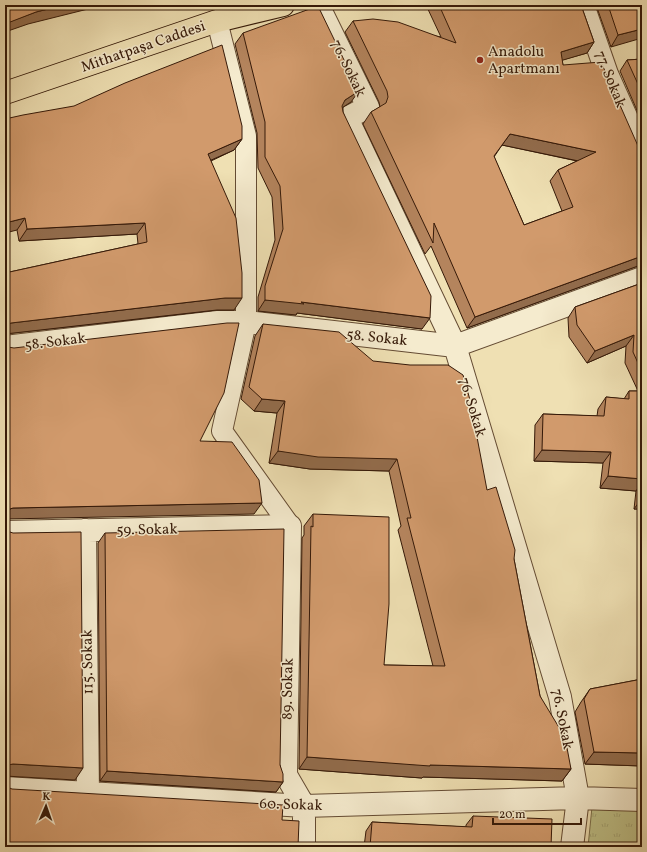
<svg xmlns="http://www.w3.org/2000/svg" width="647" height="852" font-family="Vollkorn,serif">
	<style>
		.park { fill: url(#park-tufts); stroke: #7a6d48 }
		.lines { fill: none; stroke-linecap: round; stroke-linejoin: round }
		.pedestrian-casing { stroke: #644b33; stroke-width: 22 }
		.minor-casing { stroke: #644b33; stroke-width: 24 }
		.primary-casing { stroke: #351908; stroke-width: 24 }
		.path { stroke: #351908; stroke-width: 2.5; stroke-dasharray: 1 2; stroke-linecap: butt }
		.pedestrian { stroke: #f5ebce; stroke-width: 20 }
		.minor { stroke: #f5ebce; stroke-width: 22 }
		.primary { stroke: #efe0b3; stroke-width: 22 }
		.wall { fill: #b4845d; stroke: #351908; fill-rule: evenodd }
		.shaded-wall { fill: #926c4c; stroke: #351908 }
		.building { fill: #d19a6c; stroke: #351908; fill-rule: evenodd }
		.poi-dot { fill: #8f2418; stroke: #f5ebce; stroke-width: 1.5 }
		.labels { text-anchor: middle; stroke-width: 3; stroke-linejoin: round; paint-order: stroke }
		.street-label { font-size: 15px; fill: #351908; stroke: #f5ebce }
		.poi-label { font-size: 15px; fill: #351908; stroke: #f5ebce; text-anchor: start }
	</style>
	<defs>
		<pattern id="park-tufts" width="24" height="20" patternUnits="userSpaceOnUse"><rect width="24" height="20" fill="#bfc188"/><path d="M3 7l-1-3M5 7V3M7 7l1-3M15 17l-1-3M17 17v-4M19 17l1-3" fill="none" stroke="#a5a574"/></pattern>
	</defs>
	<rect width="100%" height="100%" fill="#efe0b3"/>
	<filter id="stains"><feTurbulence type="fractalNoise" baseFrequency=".005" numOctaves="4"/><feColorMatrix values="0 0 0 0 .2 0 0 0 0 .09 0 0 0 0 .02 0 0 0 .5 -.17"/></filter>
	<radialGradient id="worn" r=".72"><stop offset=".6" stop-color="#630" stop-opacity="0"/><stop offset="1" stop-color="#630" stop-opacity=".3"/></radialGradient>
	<path class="park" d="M 592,807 L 642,810 L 642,847 L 588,847 Z"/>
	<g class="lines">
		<g class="pedestrian-casing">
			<path id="pedestrian" d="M 217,21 L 246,136 L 246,322 L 222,431 L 290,526"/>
		</g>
		<g class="minor-casing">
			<path id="minor" d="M 318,5 L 368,107 L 347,118 L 455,346 L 560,697 L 578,798 L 572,847
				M 583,5 L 607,74 L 642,152
				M 5,347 L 218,322 L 246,322 L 455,346 L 642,278
				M 85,530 L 88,793
				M 5,532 L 290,526 L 286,775 L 304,806 L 304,847
				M 5,788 L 304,806 L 578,798 L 642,800"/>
		</g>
		<g class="primary-casing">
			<path id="primary" d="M 5,93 L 217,21 L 283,5"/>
		</g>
		<path class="path" d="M 638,847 L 642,840"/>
		<use href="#pedestrian" class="pedestrian"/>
		<use href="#minor" class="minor"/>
		<use href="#primary" class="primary"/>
	</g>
	<path class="wall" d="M 426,5 L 581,5 L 594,42 L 587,53 L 562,60 L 563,65 L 638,266 L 467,328 L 431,246 L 425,254 L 363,124 L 371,112 L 380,107 L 379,102 L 345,32 L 353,21 L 441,37 ZM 502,145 L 577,161 L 558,170 L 550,181 L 562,211 L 524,225 L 494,157 Z
		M 596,5 L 642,5 L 611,47 Z
		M 243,33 L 351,102 L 343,107 L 343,112 L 422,329 L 297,313 L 296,315 L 258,311 L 258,297 L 275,240 L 272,197 L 258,168 L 257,133 L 235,44 Z
		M 642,59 L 642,122 L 620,71 L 627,60 Z
		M 5,119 L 242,139 L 234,150 L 211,161 L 234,310 L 217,310 L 5,334 L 5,273 L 138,244 L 137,234 L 19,241 L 17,230 Z
		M 642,283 L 642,509 L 634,509 L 636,491 L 600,488 L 603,463 L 534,461 L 535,425 L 543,414 L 597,416 L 598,409 L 606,397 L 624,399 L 629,391 L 638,391 L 625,363 L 626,346 L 587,363 L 569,337 L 568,318 L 575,307 Z
		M 263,324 L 487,490 L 514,559 L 540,696 L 571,769 L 562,781 L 423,777 L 422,778 L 299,769 L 302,538 L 304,535 L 304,526 L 313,514 L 384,665 L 433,666 L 398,530 L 401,526 L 389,471 L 310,469 L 269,463 L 277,413 L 254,411 L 241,399 L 255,336 Z
		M 105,533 L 280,765 L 283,782 L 276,792 L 100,781 L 98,543 Z
		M 642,679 L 642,766 L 585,764 L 575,712 L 581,702 L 590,689 Z
		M 473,816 L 551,847 L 364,847 L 366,831 L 372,822 L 466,827 L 466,825 Z"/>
	<path class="shaded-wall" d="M 64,5 L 104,5 L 28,24 L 5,32 L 5,24 L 9,22 L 36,12 Z
		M 642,29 L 642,38 L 611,47 L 618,35 Z
		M 594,42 L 587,53 L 553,63 L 561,52 Z
		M 359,91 L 351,102 L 337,111 L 345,100 Z
		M 510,134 L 596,152 L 588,163 L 502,145 Z
		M 242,139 L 234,150 L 200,165 L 208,154 Z
		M 25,218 L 17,230 L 5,233 L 5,223 Z
		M 145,223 L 137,234 L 19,241 L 27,229 Z
		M 642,256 L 642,266 L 638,266 L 467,328 L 475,317 Z
		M 225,298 L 242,298 L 234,310 L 217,310 L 5,334 L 5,326 L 11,323 Z
		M 265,300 L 301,302 L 430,318 L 422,329 L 297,313 L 296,315 L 258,311 Z
		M 634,335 L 626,346 L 587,363 L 595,351 Z
		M 262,399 L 285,401 L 277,413 L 254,411 Z
		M 542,450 L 611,452 L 603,463 L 534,461 Z
		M 278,451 L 397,459 L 389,471 L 310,469 L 269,463 Z
		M 608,476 L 642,479 L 642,482 L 636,491 L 600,488 Z
		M 642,498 L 642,509 L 634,509 Z
		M 262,503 L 254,514 L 5,519 L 5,512 L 7,510 L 13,508 Z
		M 594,752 L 642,753 L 642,766 L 585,764 Z
		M 307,757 L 430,765 L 571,769 L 562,781 L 423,777 L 422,778 L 299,769 Z
		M 13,764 L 83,768 L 75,780 L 5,776 L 5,768 L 8,765 Z
		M 107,771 L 283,782 L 276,792 L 100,781 Z"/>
	<path class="building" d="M 5,5 L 64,5 L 36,12 L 5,24 Z
		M 439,5 L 581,5 L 594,42 L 561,52 L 563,65 L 601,62 L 638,146 L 642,150 L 642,256 L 475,317 L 434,223 L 433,243 L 371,112 L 386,103 L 388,97 L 387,91 L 353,21 L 373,19 L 398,22 L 456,43 ZM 510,134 L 596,152 L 558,170 L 573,207 L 524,225 L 494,156 Z
		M 608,5 L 642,5 L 642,29 L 618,35 Z
		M 318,6 L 359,91 L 345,100 L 342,106 L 343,112 L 431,296 L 430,318 L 301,302 L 304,304 L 265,300 L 265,286 L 283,229 L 280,186 L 265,157 L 265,122 L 243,33 Z
		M 222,45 L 242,126 L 242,139 L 208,154 L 236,218 L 242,273 L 242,298 L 225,298 L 11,323 L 5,326 L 5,273 L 147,242 L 145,223 L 27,229 L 25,218 L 5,223 L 5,119 L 23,115 L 74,106 L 125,83 Z
		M 642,59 L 642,93 L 627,60 Z
		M 642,283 L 642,372 L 633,352 L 634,335 L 595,351 L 577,325 L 575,307 Z
		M 227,323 L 239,323 L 224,393 L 200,441 L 232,442 L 259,480 L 262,503 L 13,508 L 7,510 L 5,512 L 5,345 L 8,347 L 14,348 Z
		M 263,324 L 339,332 L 373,361 L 410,365 L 448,365 L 463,375 L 470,400 L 487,490 L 496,487 L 515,550 L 514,559 L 540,696 L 563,734 L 564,732 L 571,769 L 430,765 L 430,766 L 307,757 L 311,526 L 313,527 L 313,514 L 389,517 L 389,604 L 384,665 L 445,666 L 407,518 L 411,518 L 397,459 L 318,457 L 278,451 L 285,401 L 262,399 L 249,387 Z
		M 629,391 L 642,391 L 642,479 L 608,476 L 611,452 L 542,450 L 543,414 L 604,416 L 606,397 L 629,399 Z
		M 284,529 L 280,765 L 283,774 L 283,782 L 107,771 L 105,533 Z
		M 5,530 L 7,531 L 13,533 L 81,532 L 83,768 L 13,764 L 8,765 L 5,768 Z
		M 642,679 L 642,753 L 594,752 L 584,699 L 590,689 Z
		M 5,786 L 12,789 L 283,805 L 282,820 L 299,821 L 298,847 L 5,847 Z
		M 473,816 L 552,819 L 551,847 L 370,847 L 372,822 L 472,827 Z"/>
	<circle class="poi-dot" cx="480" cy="60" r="4"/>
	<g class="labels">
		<g class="street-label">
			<text transform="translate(143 46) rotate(-19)" y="5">Mithatpaşa Caddesi</text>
			<text transform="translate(349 68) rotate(64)" y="5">76. Sokak</text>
			<text transform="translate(611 79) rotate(68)" y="5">77. Sokak</text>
			<text transform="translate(377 337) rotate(6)" y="5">58. Sokak</text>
			<text transform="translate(55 341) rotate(-7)" y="5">58. Sokak</text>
			<text transform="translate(473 407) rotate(73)" y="5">76. Sokak</text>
			<text transform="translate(147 529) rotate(-1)" y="5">59. Sokak</text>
			<text transform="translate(87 662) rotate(-91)" y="5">115. Sokak</text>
			<text transform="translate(287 689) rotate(-89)" y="5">89. Sokak</text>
			<text transform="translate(563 719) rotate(79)" y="5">76. Sokak</text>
			<text transform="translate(291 804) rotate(2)" y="5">60. Sokak</text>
		</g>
		<g class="poi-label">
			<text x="488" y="56">Anadolu<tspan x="488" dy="17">Apartmanı</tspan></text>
		</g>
	</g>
	<rect width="647" height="852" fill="none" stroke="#efe0b3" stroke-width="20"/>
	<rect x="6" y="6" width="635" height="840" fill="none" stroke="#351908" stroke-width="2"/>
	<rect x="10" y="10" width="627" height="832" fill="none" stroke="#351908"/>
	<g transform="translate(46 806) rotate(2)" stroke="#f5ebce" stroke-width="3" paint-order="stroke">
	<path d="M0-3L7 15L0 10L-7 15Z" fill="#351908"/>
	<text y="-6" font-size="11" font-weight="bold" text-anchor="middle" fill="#351908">K</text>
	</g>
	<path d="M493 818v6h88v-6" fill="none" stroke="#351908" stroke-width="2"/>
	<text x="499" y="818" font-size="12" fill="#351908" stroke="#f5ebce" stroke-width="3" paint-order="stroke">20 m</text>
	<rect width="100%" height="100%" filter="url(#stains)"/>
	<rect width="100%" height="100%" fill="url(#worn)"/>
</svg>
